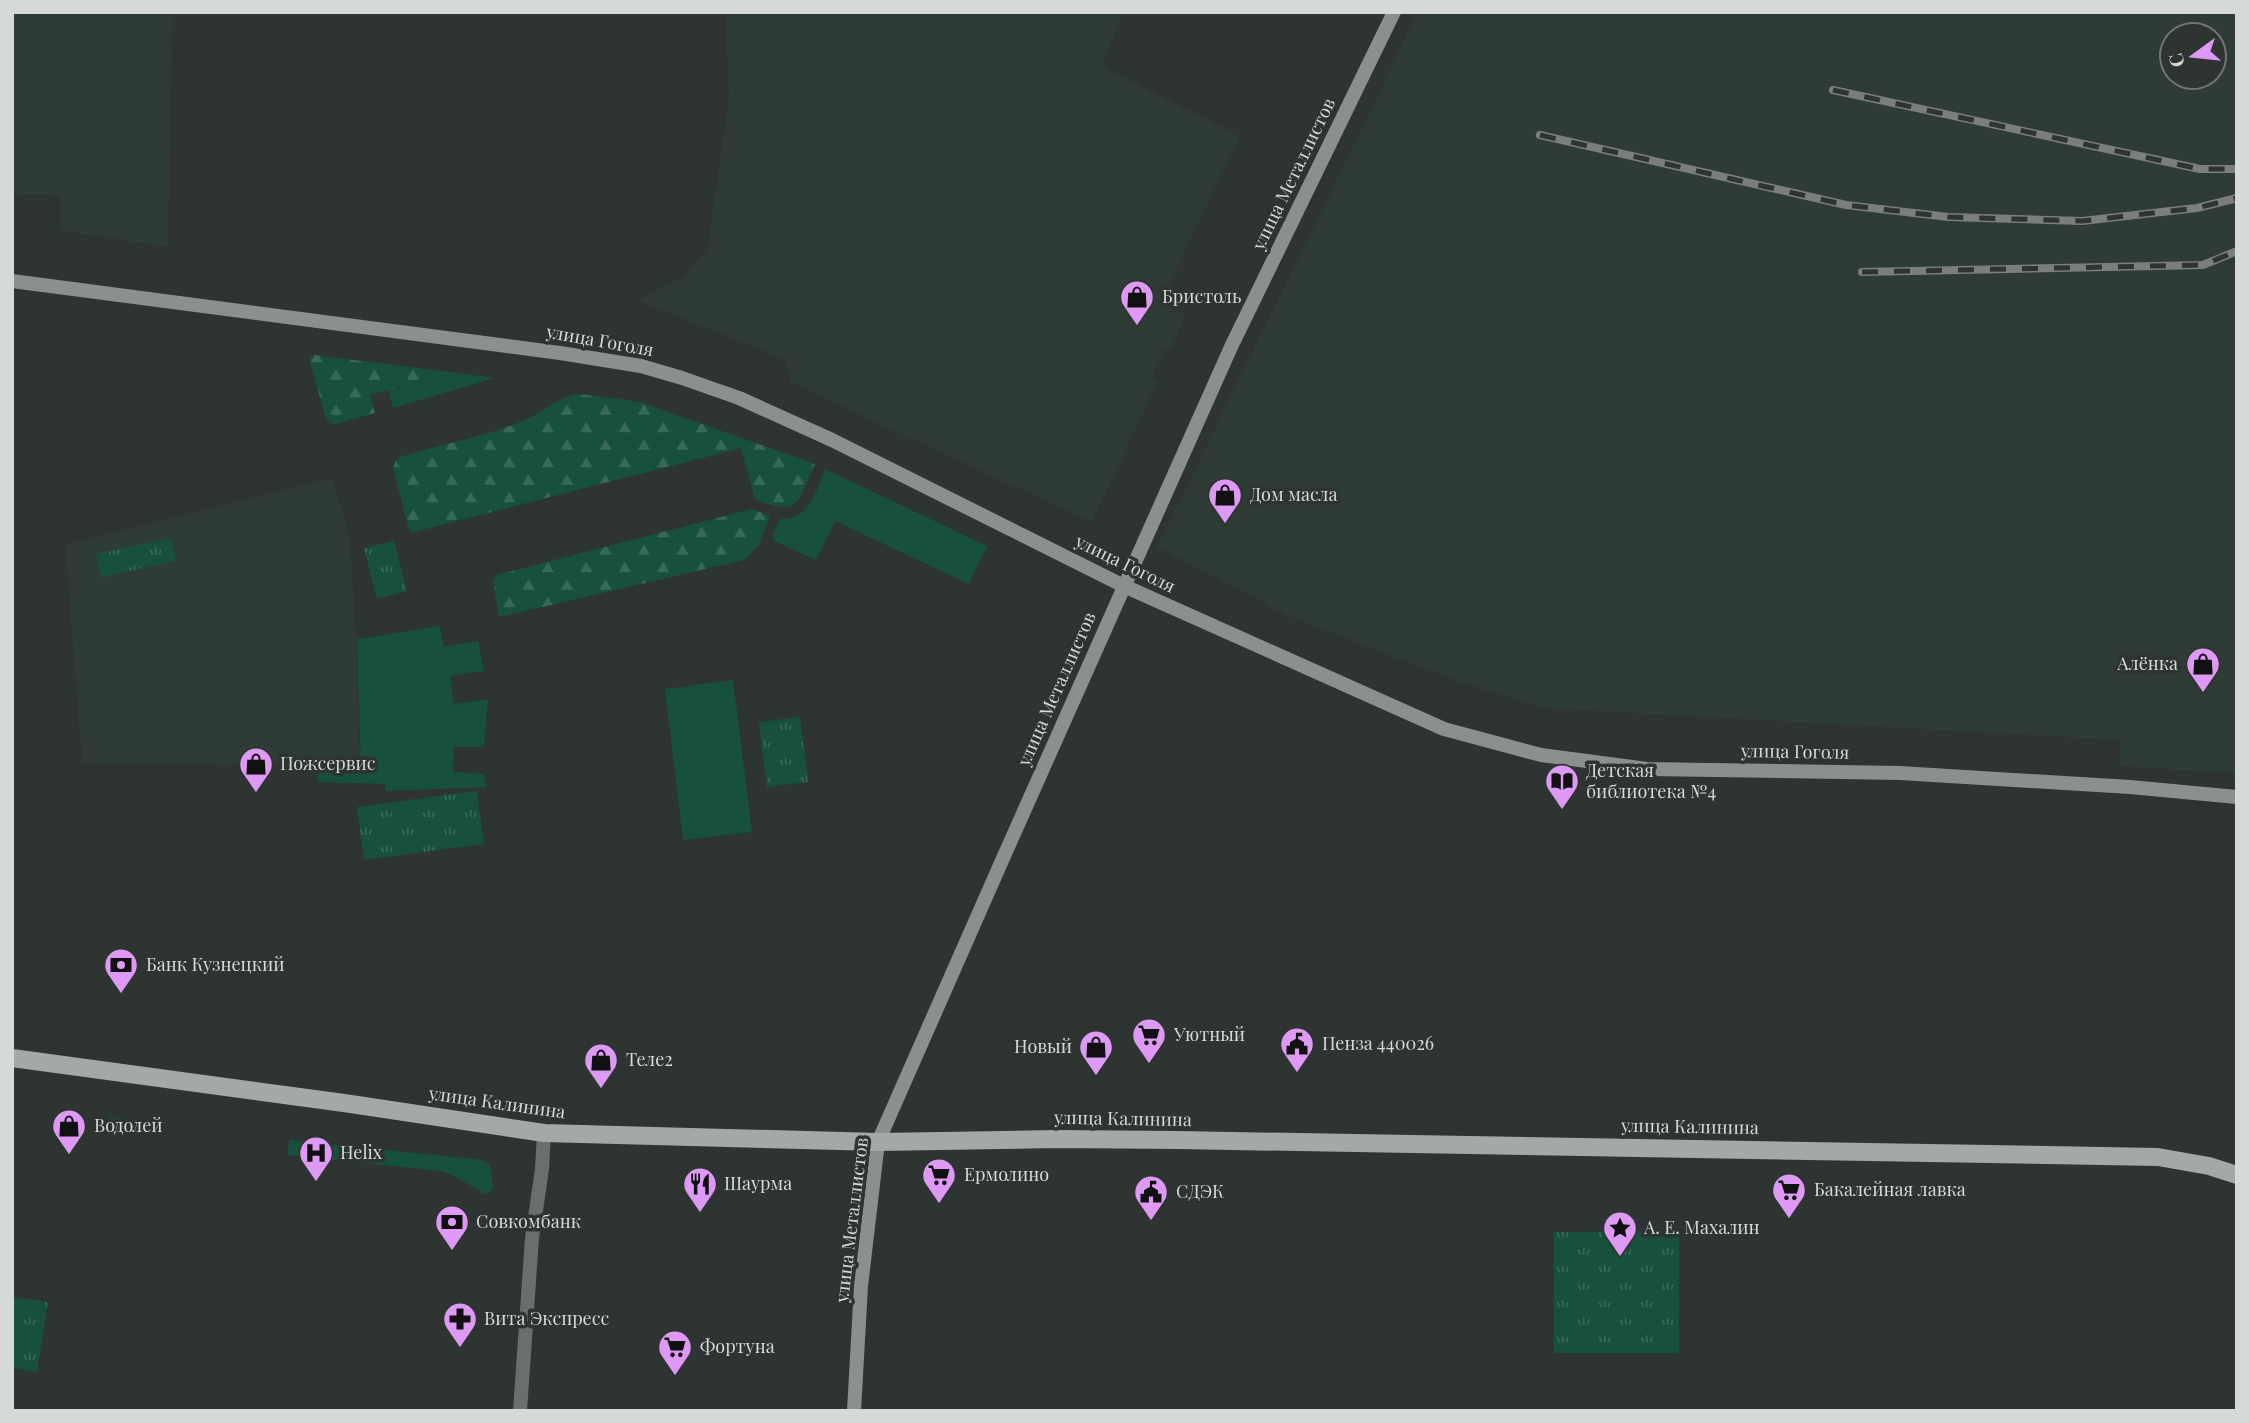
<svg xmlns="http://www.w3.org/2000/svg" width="2249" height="1423" font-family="'Playfair Display',serif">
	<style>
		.built { fill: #2f3c36; fill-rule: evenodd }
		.green { fill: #17503d }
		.forest { fill: url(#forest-firs) }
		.park { fill: url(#park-tufts) }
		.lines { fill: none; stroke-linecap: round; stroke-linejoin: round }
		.street { stroke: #6b6e6d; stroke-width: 14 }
		.secondary { stroke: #8b908e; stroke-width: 14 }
		.primary { stroke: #a3a9a7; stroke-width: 18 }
		.rail-casing { stroke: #7a7f7d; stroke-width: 8 }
		.rail { stroke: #2e3432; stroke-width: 5; stroke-dasharray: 16; stroke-linecap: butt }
		.labels { text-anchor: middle; stroke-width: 7; stroke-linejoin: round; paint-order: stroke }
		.street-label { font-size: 18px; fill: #d5d9d7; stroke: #2e3432 }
		.poi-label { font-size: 18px; fill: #d5d9d7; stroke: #2e3432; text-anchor: start }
	</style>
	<defs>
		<pattern id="forest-firs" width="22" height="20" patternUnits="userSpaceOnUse" patternTransform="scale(1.75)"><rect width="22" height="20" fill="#17503d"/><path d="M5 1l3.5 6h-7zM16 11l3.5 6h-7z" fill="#386958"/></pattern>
		<pattern id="park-tufts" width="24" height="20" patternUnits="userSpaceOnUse" patternTransform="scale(1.75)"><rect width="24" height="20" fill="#17503d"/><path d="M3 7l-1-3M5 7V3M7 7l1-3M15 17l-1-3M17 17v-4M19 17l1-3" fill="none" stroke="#386958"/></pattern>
	</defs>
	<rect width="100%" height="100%" fill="#2e3432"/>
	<path class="built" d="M 12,12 L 173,12 L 168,247 L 60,230 L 60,195 L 12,193 Z
		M 725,12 L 1123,12 L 1102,66 L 1240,137 L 1160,303 L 1186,315 L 1170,351 L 1165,349 L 1153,373 L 1152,378 L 1158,381 L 1092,522 L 790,382 L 786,359 L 636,300 L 683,277 L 707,249 L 729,97 Z
		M 1416,12 L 2237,12 L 2237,773 L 2119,766 L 2120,740 L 1544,708 L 1457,681 L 1289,616 L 1157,547 L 1397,56 ZM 2172,35 L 2214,35 L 2214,77 L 2172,77 Z
		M 333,478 L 350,540 L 356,638 L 360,766 L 82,763 L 65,545 Z"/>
	<path class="green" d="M 434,370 L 495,378 L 393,408 L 388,390 L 436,377 Z
		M 825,469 L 987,546 L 969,584 L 835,521 L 816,560 L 774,541 L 773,533 L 780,519 C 810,520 816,491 825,469 Z
		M 440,626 L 444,647 L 478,641 L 484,671 L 450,676 L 454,704 L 488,699 L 484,747 L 454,747 L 453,772 L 484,774 L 486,787 L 386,791 L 385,784 L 318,782 L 317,766 L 361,767 L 357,639 Z
		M 733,680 L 752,832 L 683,840 L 665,689 Z
		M 108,1117 L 143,1121 C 137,1139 121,1134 106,1132 Z
		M 289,1140 L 483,1160 L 490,1165 L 493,1188 L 489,1193 L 484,1193 L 450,1174 L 440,1171 L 287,1155 Z"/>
	<path class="forest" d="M 314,355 L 434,370 L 436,377 L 370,395 L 375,413 L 332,425 L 326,419 L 310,361 L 310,358 Z
		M 579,394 L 640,402 L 815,464 C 798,501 800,518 755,499 L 741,448 L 410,533 L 393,468 L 396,460 L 403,456 C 443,444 487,436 525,420 C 544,412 558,396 579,394 Z
		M 752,509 L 770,516 L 758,546 L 744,560 L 499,617 L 493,581 L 496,575 Z"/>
	<path class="park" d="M 171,538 L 176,561 L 101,577 L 96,554 Z
		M 394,541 L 407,591 L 377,599 L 364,548 Z
		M 800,717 L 808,782 L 767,787 L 759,722 Z
		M 477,791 L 484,844 L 364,860 L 357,807 Z
		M 1679,1231 L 1679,1353 L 1554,1353 L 1554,1232 Z
		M 12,1297 L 48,1302 L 37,1372 L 12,1368 Z"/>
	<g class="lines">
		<path class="street" d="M 520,1411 L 532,1238 L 542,1169 L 544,1133"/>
		<path class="secondary" d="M 12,281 L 560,353 L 641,366 L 682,378 L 739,398 L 832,440 L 1124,586 L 1444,729 L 1541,755 L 1647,769 L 1900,773 L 2130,787 L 2237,797
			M 854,1411 L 861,1286 L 878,1142 L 1004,856 L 1231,347 L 1394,12"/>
		<path class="primary" d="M 12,1058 L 344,1103 L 544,1133 L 878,1142 L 1056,1139 L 1178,1140 L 2158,1157 L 2209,1166 L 2237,1175"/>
		<g class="rail-casing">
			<path id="rail" d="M 1833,90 L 2200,169 L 2237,169
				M 1540,135 L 1846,205 L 1948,217 L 2082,221 L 2197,208 L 2237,198
				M 1862,272 L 2203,265 L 2237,251"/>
		</g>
		<use href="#rail" class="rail"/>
	</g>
	<defs>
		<g id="shop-pin" transform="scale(1.75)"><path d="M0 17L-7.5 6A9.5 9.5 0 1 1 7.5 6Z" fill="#dd99f3" stroke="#2e3432"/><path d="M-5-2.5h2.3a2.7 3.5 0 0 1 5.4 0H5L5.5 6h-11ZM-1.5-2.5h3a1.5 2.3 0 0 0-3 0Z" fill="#111"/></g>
		<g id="library-pin" transform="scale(1.75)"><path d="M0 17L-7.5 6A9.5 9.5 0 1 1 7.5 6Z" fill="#dd99f3" stroke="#2e3432"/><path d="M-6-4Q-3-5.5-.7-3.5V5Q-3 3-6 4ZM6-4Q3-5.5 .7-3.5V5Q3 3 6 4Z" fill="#111"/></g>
		<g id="bank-pin" transform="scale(1.75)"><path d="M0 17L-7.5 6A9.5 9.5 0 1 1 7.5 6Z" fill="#dd99f3" stroke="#2e3432"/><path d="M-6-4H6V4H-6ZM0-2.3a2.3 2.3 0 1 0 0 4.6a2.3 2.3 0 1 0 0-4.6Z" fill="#111"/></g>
		<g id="supermarket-pin" transform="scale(1.75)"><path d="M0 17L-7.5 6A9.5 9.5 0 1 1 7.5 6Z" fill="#dd99f3" stroke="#2e3432"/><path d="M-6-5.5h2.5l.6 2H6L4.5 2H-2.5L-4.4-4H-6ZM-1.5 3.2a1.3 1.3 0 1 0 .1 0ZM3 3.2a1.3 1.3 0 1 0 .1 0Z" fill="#111"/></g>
		<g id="civic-pin" transform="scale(1.75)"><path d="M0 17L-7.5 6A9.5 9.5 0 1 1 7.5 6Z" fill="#dd99f3" stroke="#2e3432"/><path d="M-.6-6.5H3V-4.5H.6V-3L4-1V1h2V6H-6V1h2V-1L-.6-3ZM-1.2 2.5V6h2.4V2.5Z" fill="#111"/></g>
		<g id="hospital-pin" transform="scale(1.75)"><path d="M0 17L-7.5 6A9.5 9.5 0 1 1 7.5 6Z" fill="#dd99f3" stroke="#2e3432"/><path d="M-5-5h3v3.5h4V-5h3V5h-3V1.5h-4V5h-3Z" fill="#111"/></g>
		<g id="restaurant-pin" transform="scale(1.75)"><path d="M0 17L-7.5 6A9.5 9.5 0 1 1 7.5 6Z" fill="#dd99f3" stroke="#2e3432"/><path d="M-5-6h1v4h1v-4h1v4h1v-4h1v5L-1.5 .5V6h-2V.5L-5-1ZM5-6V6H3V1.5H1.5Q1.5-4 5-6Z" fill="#111"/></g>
		<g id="sight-pin" transform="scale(1.75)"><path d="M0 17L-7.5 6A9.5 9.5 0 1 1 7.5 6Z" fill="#dd99f3" stroke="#2e3432"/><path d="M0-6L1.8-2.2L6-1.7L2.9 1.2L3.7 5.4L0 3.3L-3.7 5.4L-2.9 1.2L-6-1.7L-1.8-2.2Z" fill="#111"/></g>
		<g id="pharmacy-pin" transform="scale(1.75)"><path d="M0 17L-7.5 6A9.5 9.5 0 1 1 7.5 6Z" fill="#dd99f3" stroke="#2e3432"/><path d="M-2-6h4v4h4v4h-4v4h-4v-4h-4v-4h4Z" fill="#111"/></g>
	</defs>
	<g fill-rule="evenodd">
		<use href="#shop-pin" x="1137" y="297"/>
		<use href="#shop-pin" x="1225" y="495"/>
		<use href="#shop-pin" x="2203" y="664"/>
		<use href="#shop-pin" x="256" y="764"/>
		<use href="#library-pin" x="1562" y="781"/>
		<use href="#bank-pin" x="121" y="965"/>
		<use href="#supermarket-pin" x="1149" y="1035"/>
		<use href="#civic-pin" x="1297" y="1044"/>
		<use href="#shop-pin" x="1096" y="1047"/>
		<use href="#shop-pin" x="601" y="1060"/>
		<use href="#shop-pin" x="69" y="1126"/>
		<use href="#hospital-pin" x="316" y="1153"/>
		<use href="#supermarket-pin" x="939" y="1175"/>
		<use href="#restaurant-pin" x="700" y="1184"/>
		<use href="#supermarket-pin" x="1789" y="1190"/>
		<use href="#civic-pin" x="1151" y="1192"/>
		<use href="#bank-pin" x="452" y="1222"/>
		<use href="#sight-pin" x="1620" y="1228"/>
		<use href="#pharmacy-pin" x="460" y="1319"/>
		<use href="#supermarket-pin" x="675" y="1347"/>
	</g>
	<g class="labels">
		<g class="street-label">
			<text transform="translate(1294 174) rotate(-64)" y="6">улица Металлистов</text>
			<text transform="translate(600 341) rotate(10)" y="6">улица Гоголя</text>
			<text transform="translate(1125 564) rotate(26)" y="6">улица Гоголя</text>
			<text transform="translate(1057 689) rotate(-66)" y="6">улица Металлистов</text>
			<text transform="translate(1795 752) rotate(1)" y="6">улица Гоголя</text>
			<text transform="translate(497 1103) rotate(8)" y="6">улица Калинина</text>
			<text transform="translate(1123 1119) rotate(1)" y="6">улица Калинина</text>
			<text transform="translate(1690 1127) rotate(1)" y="6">улица Калинина</text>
			<text transform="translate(852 1220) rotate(-83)" y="6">улица Металлистов</text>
		</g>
		<g class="poi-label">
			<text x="1162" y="303">Бристоль</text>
			<text x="1250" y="501">Дом масла</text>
			<text x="2178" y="670" text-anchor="end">Алёнка</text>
			<text x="280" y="770">Пожсервис</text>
			<text x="1586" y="777">Детская<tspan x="1586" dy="21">библиотека №4</tspan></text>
			<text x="146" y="971">Банк Кузнецкий</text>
			<text x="1174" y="1041">Уютный</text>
			<text x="1322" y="1050">Пенза 440026</text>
			<text x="1072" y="1053" text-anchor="end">Новый</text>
			<text x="626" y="1066">Теле2</text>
			<text x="94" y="1132">Водолей</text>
			<text x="340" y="1159">Helix</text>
			<text x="964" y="1181">Ермолино</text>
			<text x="724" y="1190">Шаурма</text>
			<text x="1814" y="1196">Бакалейная лавка</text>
			<text x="1176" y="1198">СДЭК</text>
			<text x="476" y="1228">Совкомбанк</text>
			<text x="1644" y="1234">А. Е. Махалин</text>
			<text x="484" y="1325">Вита Экспресс</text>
			<text x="700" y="1353">Фортуна</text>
		</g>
	</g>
	<rect width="2249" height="1423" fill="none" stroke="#d5d9d7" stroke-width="28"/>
	<g transform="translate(2193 56) rotate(255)"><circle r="33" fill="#2e3432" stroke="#717674" stroke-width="2"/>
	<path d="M0-5L12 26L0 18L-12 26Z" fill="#dd99f3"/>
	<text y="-10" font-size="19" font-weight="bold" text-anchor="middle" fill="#d5d9d7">С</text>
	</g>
</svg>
